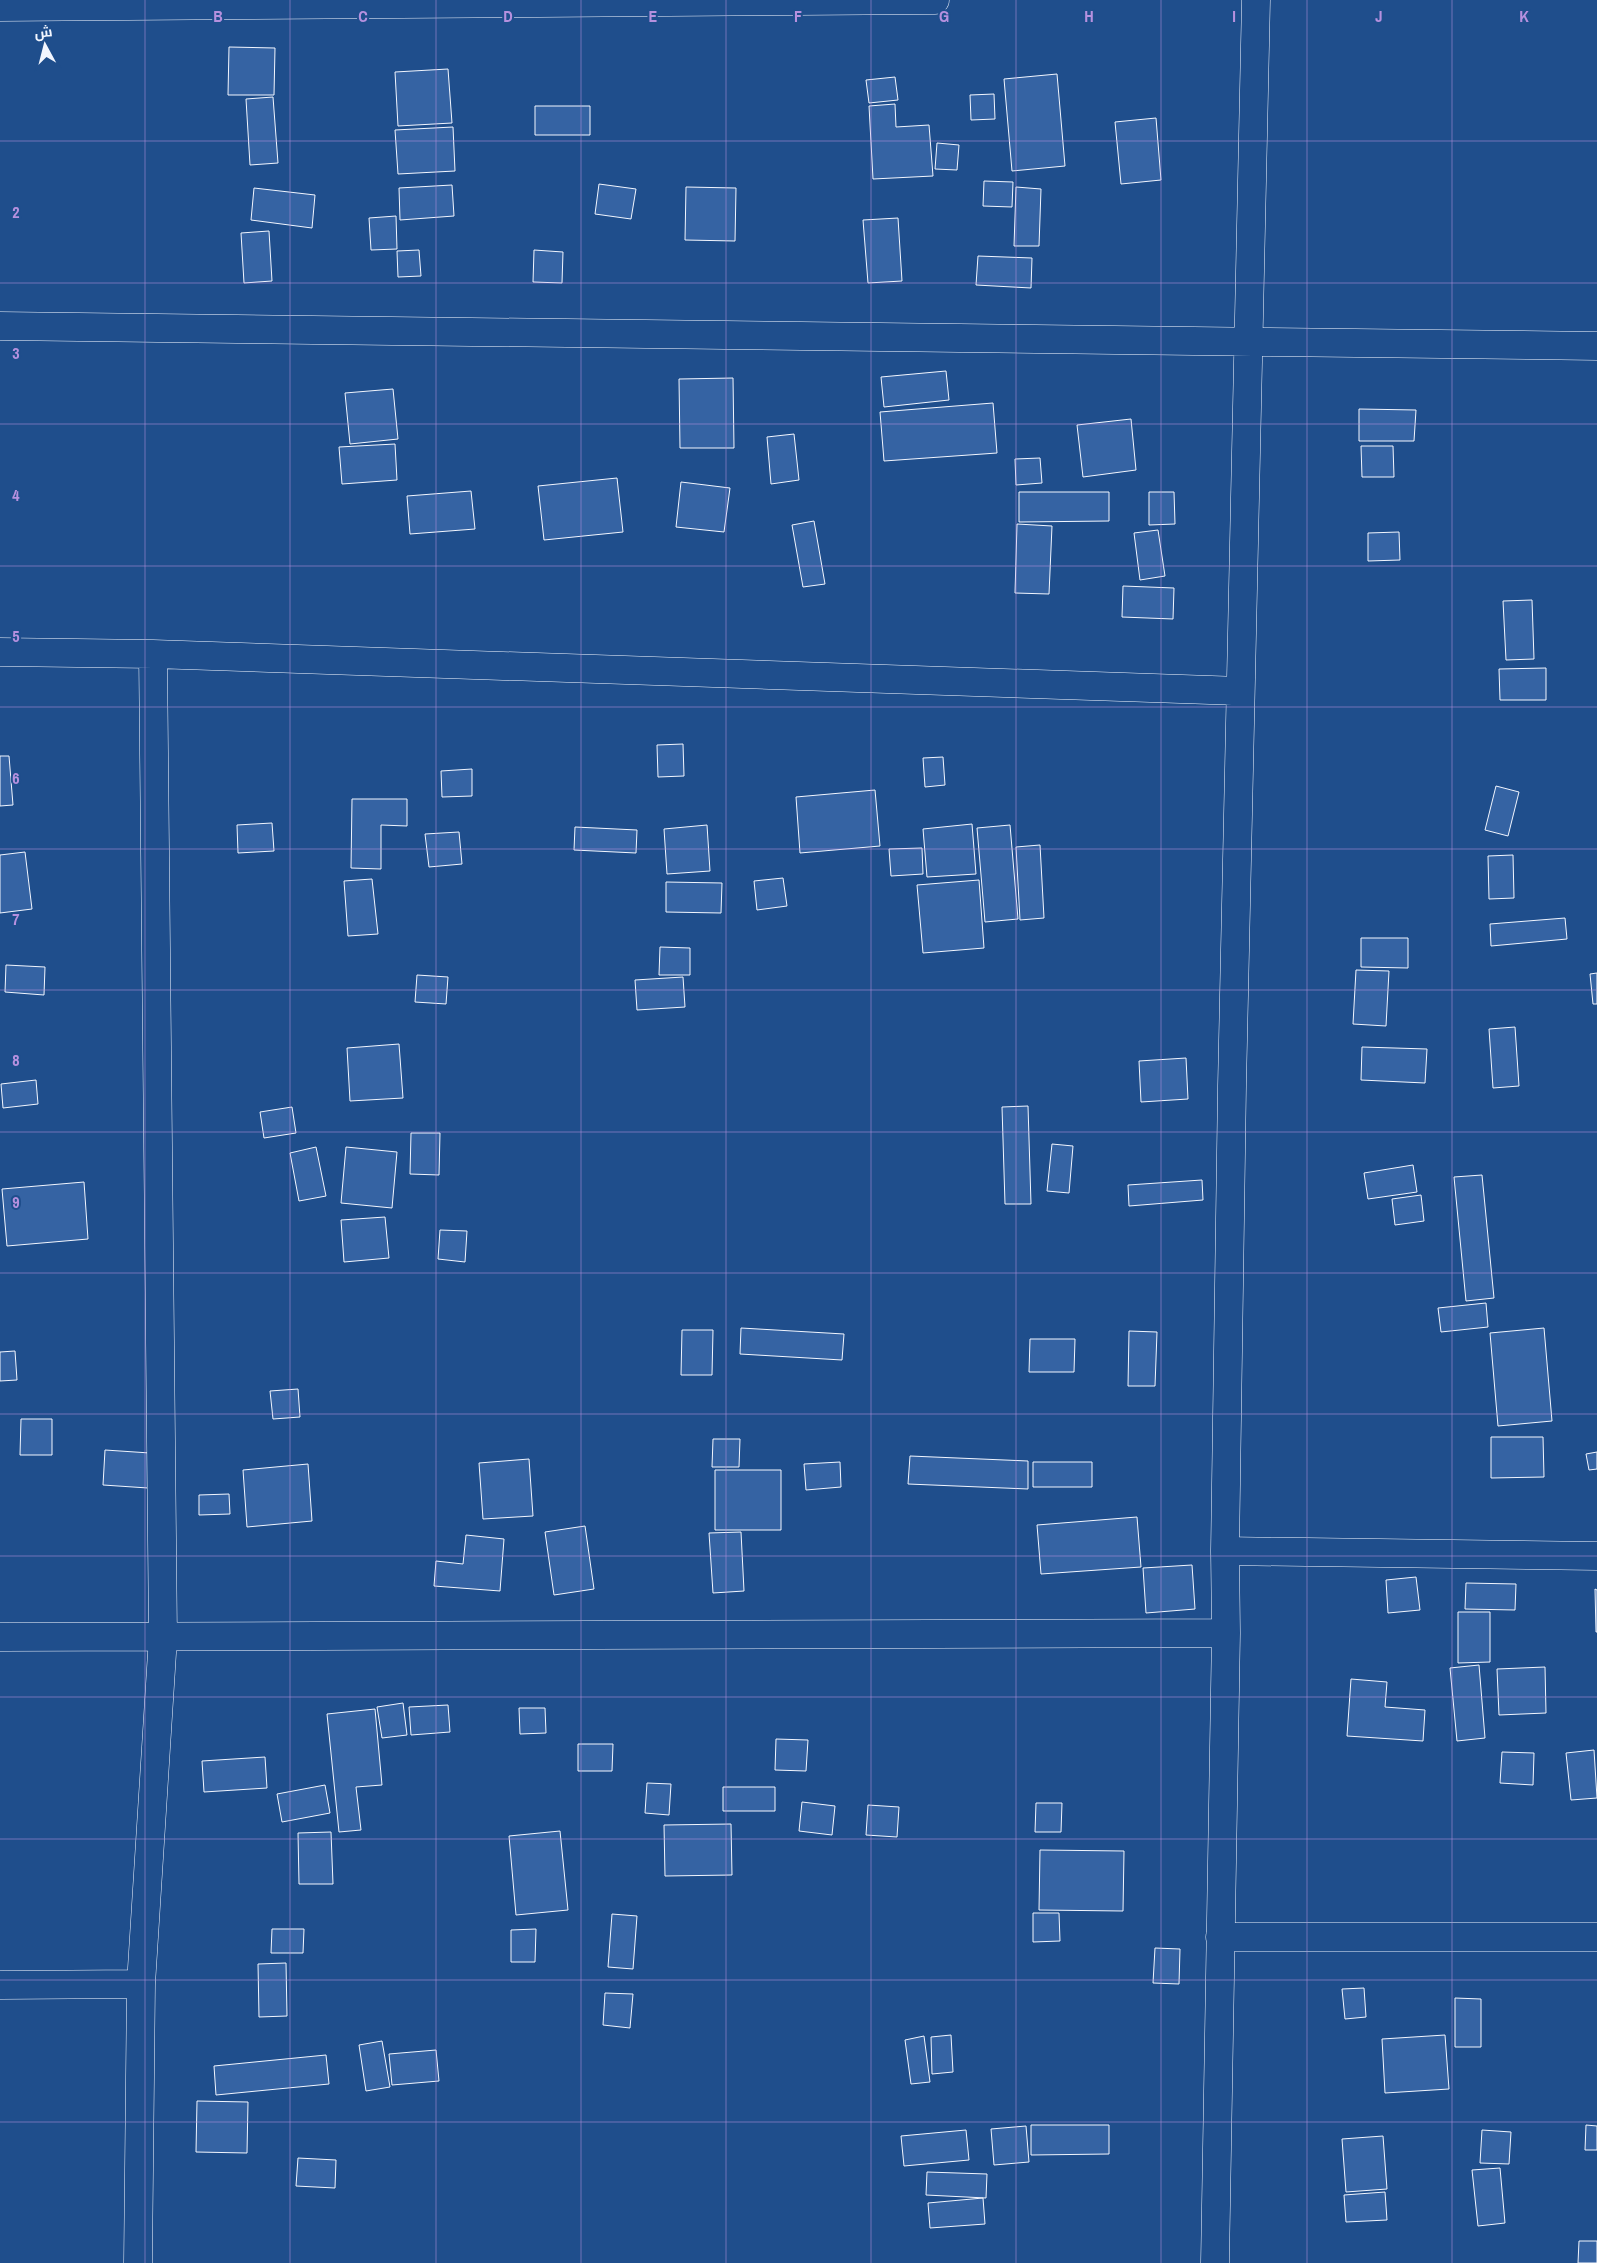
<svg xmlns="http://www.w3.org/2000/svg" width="1597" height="2263" font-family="'Archivo Narrow',Cairo,sans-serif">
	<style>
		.building { fill: #3563a3; stroke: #f2f6ff }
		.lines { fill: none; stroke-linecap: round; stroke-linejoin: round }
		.street-casing { stroke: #f2f6ff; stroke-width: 29 }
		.street { stroke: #1f4e8c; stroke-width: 28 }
		.grid { fill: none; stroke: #b691df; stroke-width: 1; stroke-opacity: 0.55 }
		.grid-label { font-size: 16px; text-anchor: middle; font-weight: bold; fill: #b691df; stroke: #1f4e8c; stroke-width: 4; stroke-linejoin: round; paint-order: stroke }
	</style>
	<rect width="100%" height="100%" fill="#1f4e8c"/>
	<path class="building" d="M 229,47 L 275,48 L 274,95 L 228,95 Z
		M 448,69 L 452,123 L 398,126 L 395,72 Z
		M 1057,74 L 1065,166 L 1012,171 L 1004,79 Z
		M 895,77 L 898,100 L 869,103 L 866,80 Z
		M 994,94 L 995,119 L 971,120 L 970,95 Z
		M 273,97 L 278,163 L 250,165 L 246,99 Z
		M 895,104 L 896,127 L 929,125 L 933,176 L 873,179 L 869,106 Z
		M 535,106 L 590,106 L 590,135 L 535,135 Z
		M 1156,118 L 1161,180 L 1121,184 L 1115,122 Z
		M 453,127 L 455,171 L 398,174 L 395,130 Z
		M 937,143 L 959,145 L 957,170 L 935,169 Z
		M 984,181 L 1013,182 L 1012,207 L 983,206 Z
		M 599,184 L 636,189 L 631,219 L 595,214 Z
		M 452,185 L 454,216 L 400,220 L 399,188 Z
		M 686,187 L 736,188 L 735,241 L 685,240 Z
		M 1016,187 L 1041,189 L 1039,246 L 1014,246 Z
		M 254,188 L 315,195 L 312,228 L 251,220 Z
		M 396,216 L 397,249 L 371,250 L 369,218 Z
		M 898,218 L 902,281 L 868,283 L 863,220 Z
		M 269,231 L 272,281 L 244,283 L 241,233 Z
		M 419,250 L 421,276 L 398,277 L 397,251 Z
		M 534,250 L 563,252 L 562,283 L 533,282 Z
		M 978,256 L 1032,258 L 1031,288 L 976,285 Z
		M 946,371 L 949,400 L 884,407 L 881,377 Z
		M 733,378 L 734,448 L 680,448 L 679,379 Z
		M 393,389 L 398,439 L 350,444 L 345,393 Z
		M 993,403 L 997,453 L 884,461 L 880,412 Z
		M 1359,409 L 1416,410 L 1414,441 L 1359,441 Z
		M 1131,419 L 1136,470 L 1083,477 L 1077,425 Z
		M 794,434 L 799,480 L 771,484 L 767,437 Z
		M 395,444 L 397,480 L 342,484 L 339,447 Z
		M 1361,446 L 1393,446 L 1394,477 L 1362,477 Z
		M 1040,458 L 1042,483 L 1016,485 L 1015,459 Z
		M 617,478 L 623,532 L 544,540 L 538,486 Z
		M 681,482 L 730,488 L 724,532 L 676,527 Z
		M 471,491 L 475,529 L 410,534 L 407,496 Z
		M 1019,492 L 1109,492 L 1109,521 L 1019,522 Z
		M 1149,492 L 1174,492 L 1175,524 L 1149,525 Z
		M 814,521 L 825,584 L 803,587 L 792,525 Z
		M 1017,524 L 1052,526 L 1049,594 L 1015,593 Z
		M 1158,530 L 1165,576 L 1140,580 L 1134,533 Z
		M 1399,532 L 1400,560 L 1368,561 L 1368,533 Z
		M 1123,586 L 1174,588 L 1173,619 L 1122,617 Z
		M 1532,600 L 1534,659 L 1506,660 L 1503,601 Z
		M 1546,668 L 1546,700 L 1500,700 L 1499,669 Z
		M 683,744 L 684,776 L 658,777 L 657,745 Z
		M 0,756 L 9,756 L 13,805 L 0,806 Z
		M 943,757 L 945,785 L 925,787 L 923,758 Z
		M 472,769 L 472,796 L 442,797 L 441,771 Z
		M 1496,786 L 1519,792 L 1508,836 L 1485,830 Z
		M 875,790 L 880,846 L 800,853 L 796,797 Z
		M 352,799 L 407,799 L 407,826 L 381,825 L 381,869 L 351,868 Z
		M 272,823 L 274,851 L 238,853 L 237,825 Z
		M 972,824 L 976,874 L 927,877 L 923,829 Z
		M 707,825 L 710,871 L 667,874 L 664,829 Z
		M 1010,825 L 1018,919 L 985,922 L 977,828 Z
		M 575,827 L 637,830 L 636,853 L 574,850 Z
		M 459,832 L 462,864 L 429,867 L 425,834 Z
		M 1040,845 L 1044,918 L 1020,920 L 1016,847 Z
		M 922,848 L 923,874 L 891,876 L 889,849 Z
		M 25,852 L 32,909 L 0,913 L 0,855 Z
		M 1513,855 L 1514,898 L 1489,899 L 1488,856 Z
		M 783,878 L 787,906 L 757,910 L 754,881 Z
		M 372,879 L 378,934 L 348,936 L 344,881 Z
		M 979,880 L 984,948 L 923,953 L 917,885 Z
		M 666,882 L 722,883 L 721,913 L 666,912 Z
		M 1565,918 L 1567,939 L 1491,946 L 1490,924 Z
		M 1361,938 L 1408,938 L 1408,968 L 1361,967 Z
		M 660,947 L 690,948 L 690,975 L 659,975 Z
		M 6,965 L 45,967 L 44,995 L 5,992 Z
		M 1356,970 L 1389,971 L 1386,1026 L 1353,1024 Z
		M 1597,973 L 1597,1004 L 1593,1004 L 1590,974 Z
		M 417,975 L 448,977 L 446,1004 L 415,1002 Z
		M 683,977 L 685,1007 L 637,1010 L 635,980 Z
		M 1515,1027 L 1519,1086 L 1493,1088 L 1489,1029 Z
		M 399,1044 L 403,1098 L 350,1101 L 347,1048 Z
		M 1362,1047 L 1427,1049 L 1425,1083 L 1361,1080 Z
		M 1186,1058 L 1188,1099 L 1141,1102 L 1139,1061 Z
		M 36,1080 L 38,1104 L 3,1108 L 1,1084 Z
		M 1028,1106 L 1031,1204 L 1005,1204 L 1002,1107 Z
		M 292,1107 L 296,1133 L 264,1138 L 260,1112 Z
		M 411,1133 L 440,1133 L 439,1175 L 410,1174 Z
		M 1052,1144 L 1073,1146 L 1069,1193 L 1047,1191 Z
		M 316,1147 L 326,1196 L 299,1201 L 290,1153 Z
		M 346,1147 L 397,1152 L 392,1208 L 341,1203 Z
		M 1413,1165 L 1417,1192 L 1368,1199 L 1364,1173 Z
		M 1482,1175 L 1494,1298 L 1466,1301 L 1454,1177 Z
		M 1202,1180 L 1203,1200 L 1129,1206 L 1128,1185 Z
		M 84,1182 L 88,1239 L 7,1246 L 2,1189 Z
		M 1421,1195 L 1424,1221 L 1395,1225 L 1392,1199 Z
		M 385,1217 L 389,1258 L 344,1262 L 341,1220 Z
		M 440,1230 L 467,1231 L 465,1262 L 438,1259 Z
		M 1486,1303 L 1488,1327 L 1441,1332 L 1438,1308 Z
		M 741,1328 L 844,1334 L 842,1360 L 740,1354 Z
		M 1544,1328 L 1552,1421 L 1498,1426 L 1490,1333 Z
		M 682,1330 L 713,1330 L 712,1375 L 681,1375 Z
		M 1129,1331 L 1157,1332 L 1155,1386 L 1128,1386 Z
		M 1030,1339 L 1075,1339 L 1074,1372 L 1029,1372 Z
		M 15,1351 L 17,1380 L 0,1381 L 0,1352 Z
		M 298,1389 L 300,1417 L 273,1419 L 270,1391 Z
		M 21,1419 L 52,1419 L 52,1455 L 20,1455 Z
		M 1491,1437 L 1543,1437 L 1544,1477 L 1491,1478 Z
		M 713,1439 L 740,1439 L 739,1467 L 712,1467 Z
		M 105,1450 L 150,1453 L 148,1488 L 103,1485 Z
		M 1597,1452 L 1597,1469 L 1589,1470 L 1586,1454 Z
		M 910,1456 L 1028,1461 L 1028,1489 L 908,1484 Z
		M 529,1459 L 533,1516 L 483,1519 L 479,1463 Z
		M 840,1462 L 841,1487 L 806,1490 L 804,1464 Z
		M 1033,1462 L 1092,1462 L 1092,1487 L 1033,1487 Z
		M 308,1464 L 312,1521 L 247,1527 L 243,1470 Z
		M 715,1470 L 781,1470 L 781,1530 L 715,1530 Z
		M 229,1494 L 230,1514 L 199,1515 L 199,1495 Z
		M 1137,1517 L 1141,1567 L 1041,1574 L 1037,1525 Z
		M 585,1526 L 594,1589 L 554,1595 L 545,1532 Z
		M 741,1532 L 744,1591 L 713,1593 L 709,1533 Z
		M 466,1535 L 504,1539 L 500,1591 L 434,1586 L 436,1561 L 463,1564 Z
		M 1192,1565 L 1195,1609 L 1146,1613 L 1143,1568 Z
		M 1416,1577 L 1420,1610 L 1388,1613 L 1386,1580 Z
		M 1466,1583 L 1516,1584 L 1515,1610 L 1465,1609 Z
		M 1595,1589 L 1597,1590 L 1597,1632 L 1596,1632 Z
		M 1458,1612 L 1490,1612 L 1490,1662 L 1458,1663 Z
		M 1479,1665 L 1485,1738 L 1457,1741 L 1450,1668 Z
		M 1545,1667 L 1546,1713 L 1499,1715 L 1497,1669 Z
		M 1351,1679 L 1387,1682 L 1385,1707 L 1425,1710 L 1423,1741 L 1347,1736 Z
		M 403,1703 L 407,1735 L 382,1738 L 377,1707 Z
		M 448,1705 L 450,1732 L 411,1735 L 409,1707 Z
		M 519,1708 L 545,1708 L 546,1733 L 520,1734 Z
		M 375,1709 L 382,1785 L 356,1787 L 361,1830 L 339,1832 L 327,1714 Z
		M 776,1739 L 808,1740 L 806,1771 L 775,1770 Z
		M 578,1744 L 613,1744 L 612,1771 L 578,1771 Z
		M 1594,1750 L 1597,1798 L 1571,1800 L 1566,1753 Z
		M 1502,1752 L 1534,1753 L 1533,1785 L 1500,1783 Z
		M 265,1757 L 267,1788 L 204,1792 L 202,1761 Z
		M 647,1783 L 671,1784 L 669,1815 L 645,1813 Z
		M 325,1785 L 330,1813 L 282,1822 L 277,1794 Z
		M 723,1787 L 775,1787 L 775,1811 L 723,1811 Z
		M 802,1802 L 835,1806 L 832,1835 L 799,1831 Z
		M 1036,1803 L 1062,1803 L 1061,1832 L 1035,1832 Z
		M 868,1805 L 899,1807 L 897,1837 L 866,1835 Z
		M 731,1824 L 732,1875 L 665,1876 L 664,1825 Z
		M 560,1831 L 568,1910 L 516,1915 L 509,1836 Z
		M 331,1832 L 333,1884 L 299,1884 L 298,1833 Z
		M 1040,1850 L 1124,1851 L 1123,1911 L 1039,1910 Z
		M 1033,1913 L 1059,1913 L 1060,1941 L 1033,1942 Z
		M 612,1914 L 637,1916 L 633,1969 L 608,1967 Z
		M 272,1929 L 304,1929 L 303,1953 L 271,1953 Z
		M 536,1929 L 535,1962 L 511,1962 L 511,1930 Z
		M 1155,1948 L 1180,1949 L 1179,1984 L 1153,1983 Z
		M 286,1963 L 287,2016 L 259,2017 L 258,1964 Z
		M 1364,1988 L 1366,2017 L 1345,2019 L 1342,1989 Z
		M 605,1993 L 633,1994 L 630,2028 L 603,2025 Z
		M 1455,1998 L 1481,1999 L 1481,2047 L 1455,2047 Z
		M 951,2035 L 953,2072 L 932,2074 L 931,2037 Z
		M 1445,2035 L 1449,2089 L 1385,2093 L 1382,2039 Z
		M 924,2036 L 930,2082 L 911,2084 L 905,2040 Z
		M 382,2041 L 390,2087 L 366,2091 L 359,2045 Z
		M 436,2050 L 439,2081 L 392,2085 L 389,2054 Z
		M 326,2055 L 329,2084 L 216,2095 L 214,2066 Z
		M 197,2101 L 248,2102 L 247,2153 L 196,2152 Z
		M 1031,2125 L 1109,2125 L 1109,2154 L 1031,2155 Z
		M 1586,2125 L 1597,2126 L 1597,2150 L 1585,2150 Z
		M 1026,2126 L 1029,2162 L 994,2165 L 991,2129 Z
		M 966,2130 L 969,2160 L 904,2166 L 901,2136 Z
		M 1482,2130 L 1511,2132 L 1509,2164 L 1480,2163 Z
		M 1383,2136 L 1387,2189 L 1346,2192 L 1342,2139 Z
		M 298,2158 L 336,2160 L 335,2188 L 296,2186 Z
		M 1500,2168 L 1505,2223 L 1478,2226 L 1472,2170 Z
		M 927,2172 L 987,2174 L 986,2198 L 926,2195 Z
		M 1385,2192 L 1387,2220 L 1346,2222 L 1344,2195 Z
		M 983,2198 L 985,2224 L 930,2228 L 928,2203 Z
		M 1579,2241 L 1597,2241 L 1597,2263 L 1578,2263 Z"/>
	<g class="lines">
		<g class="street-casing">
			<path id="street" d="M 0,7 L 935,0
				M 0,326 L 1597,346
				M 0,652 L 153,654 L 1240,691
				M 1225,1551 L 1597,1556
				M 0,1637 L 1226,1633
				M 1220,1937 L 1597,1937
				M 0,1985 L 141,1984
				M 138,2263 L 141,1984 L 163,1637 L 153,654
				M 1215,2263 L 1226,1633 L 1225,1551 L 1232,1086 L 1256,0"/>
		</g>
		<use href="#street" class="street"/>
	</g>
	<path class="grid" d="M 145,0 L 145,2263M 290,0 L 290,2263M 436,0 L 436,2263M 581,0 L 581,2263M 726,0 L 726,2263M 871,0 L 871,2263M 1016,0 L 1016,2263M 1161,0 L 1161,2263M 1307,0 L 1307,2263M 1452,0 L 1452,2263M 0,141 L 1597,141M 0,283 L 1597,283M 0,424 L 1597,424M 0,566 L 1597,566M 0,707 L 1597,707M 0,849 L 1597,849M 0,990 L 1597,990M 0,1132 L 1597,1132M 0,1273 L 1597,1273M 0,1414 L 1597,1414M 0,1556 L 1597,1556M 0,1697 L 1597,1697M 0,1839 L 1597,1839M 0,1980 L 1597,1980M 0,2122 L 1597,2122"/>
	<g class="grid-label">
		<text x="218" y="22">B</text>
		<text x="363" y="22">C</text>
		<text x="508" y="22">D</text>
		<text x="653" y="22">E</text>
		<text x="798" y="22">F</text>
		<text x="944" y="22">G</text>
		<text x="1089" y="22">H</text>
		<text x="1234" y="22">I</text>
		<text x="1379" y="22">J</text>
		<text x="1524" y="22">K</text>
		<text x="16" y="218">2</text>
		<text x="16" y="359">3</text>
		<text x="16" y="501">4</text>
		<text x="16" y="642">5</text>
		<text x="16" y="784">6</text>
		<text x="16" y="925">7</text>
		<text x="16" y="1066">8</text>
		<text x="16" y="1208">9</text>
	</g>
	<g transform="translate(45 45) rotate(353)" stroke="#1f4e8c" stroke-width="4" paint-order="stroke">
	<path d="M0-4L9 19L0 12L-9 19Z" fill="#f2f6ff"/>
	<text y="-8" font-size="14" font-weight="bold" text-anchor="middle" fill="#f2f6ff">ش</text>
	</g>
</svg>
